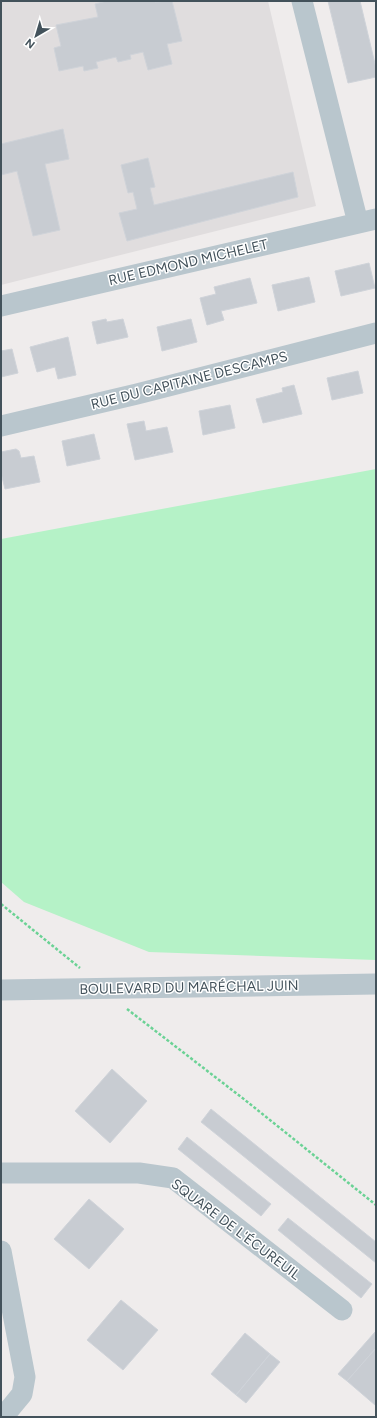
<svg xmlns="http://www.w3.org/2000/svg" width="377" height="1418" font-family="Figtree,sans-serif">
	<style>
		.education { fill: #e0ddde }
		.green { fill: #b5f2c7 }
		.building { fill: #c8ccd2; stroke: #cfd3d9 }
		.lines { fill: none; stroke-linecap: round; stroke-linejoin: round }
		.path { stroke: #6bd295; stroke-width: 2.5; stroke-dasharray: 3 2; stroke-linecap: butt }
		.minor { stroke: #b9c6cd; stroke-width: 21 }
		.labels { text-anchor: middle; stroke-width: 3; stroke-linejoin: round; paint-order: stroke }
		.street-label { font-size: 14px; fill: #43525b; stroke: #fff }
	</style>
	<rect width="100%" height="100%" fill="#efecec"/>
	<path class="education" d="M 1,1 L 268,1 L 316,206 L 1,285 Z"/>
	<path class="green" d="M 376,469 L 376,960 L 149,952 L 24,902 L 1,882 L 1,539 Z"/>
	<path class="building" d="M 107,1 L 155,1 L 155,2 L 172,1 L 182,41 L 167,44 L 172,64 L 148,70 L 143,52 L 130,55 L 131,59 L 118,62 L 116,57 L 96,62 L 98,68 L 84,71 L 83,66 L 59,71 L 54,48 L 61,46 L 56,25 L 98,17 L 95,4 Z
		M 328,1 L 360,1 L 376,68 L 376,77 L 348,83 Z
		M 63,129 L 69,159 L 45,164 L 60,230 L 33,236 L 17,171 L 1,175 L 1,144 Z
		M 148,158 L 155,187 L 150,188 L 154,205 L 293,172 L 298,197 L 127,241 L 119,213 L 137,209 L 133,192 L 128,193 L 121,165 Z
		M 369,263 L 375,288 L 341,296 L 335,271 Z
		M 309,277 L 315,302 L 278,311 L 272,285 Z
		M 250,278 L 257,303 L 221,311 L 224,320 L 207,325 L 200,298 L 216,294 L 214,287 Z
		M 106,319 L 107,322 L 123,319 L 128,337 L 97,344 L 92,322 Z
		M 191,319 L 197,342 L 162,351 L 157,327 Z
		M 68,337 L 76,375 L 58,379 L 55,367 L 37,372 L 30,347 Z
		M 12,349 L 18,373 L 1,377 L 1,351 Z
		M 358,371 L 363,393 L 332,400 L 327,378 Z
		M 294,385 L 302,414 L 263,423 L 256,399 L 283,392 L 282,388 Z
		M 230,405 L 235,428 L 203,435 L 199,411 Z
		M 144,421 L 146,431 L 167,427 L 173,452 L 135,460 L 127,424 Z
		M 94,434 L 100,459 L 67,466 L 62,441 Z
		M 16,449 L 19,451 L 21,458 L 34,456 L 40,482 L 5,489 L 1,473 L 1,452 Z
		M 112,1069 L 147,1101 L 110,1143 L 75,1111 Z
		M 211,1109 L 376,1242 L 376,1263 L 201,1122 Z
		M 187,1137 L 271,1204 L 261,1216 L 178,1149 Z
		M 89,1199 L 124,1229 L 89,1269 L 54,1239 Z
		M 288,1218 L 372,1284 L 361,1298 L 278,1230 Z
		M 121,1300 L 158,1330 L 123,1370 L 87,1340 Z
		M 375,1332 L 376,1348 L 347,1381 L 338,1374 Z
		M 245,1333 L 270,1354 L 236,1395 L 211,1374 Z
		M 376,1348 L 376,1403 L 375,1405 L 347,1381 Z
		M 270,1354 L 280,1362 L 246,1403 L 236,1395 Z"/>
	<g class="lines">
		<path class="path" d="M 1,904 L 80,968
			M 127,1009 L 245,1100 L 376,1205"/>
		<path class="minor" d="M 302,1 L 358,223
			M 1,306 L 376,219
			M 1,426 L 137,394 L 376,333
			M 1,990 L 376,984
			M 1,1173 L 139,1173 L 173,1178 L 342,1310
			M 1,1251 L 25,1377 L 22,1394 L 3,1417"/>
	</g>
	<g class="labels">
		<g class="street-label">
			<text transform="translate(188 262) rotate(-13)" y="5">RUE EDMOND MICHELET</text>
			<text transform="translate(189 380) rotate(-14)" y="5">RUE DU CAPITAINE DESCAMPS</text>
			<text transform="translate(189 987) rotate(-1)" y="5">BOULEVARD DU MARÉCHAL JUIN</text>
			<text transform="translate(236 1229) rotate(37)" y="5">SQUARE DE L'ÉCUREUIL</text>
		</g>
	</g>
	<rect width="377" height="1418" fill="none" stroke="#43525b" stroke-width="4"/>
	<g transform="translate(36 36) rotate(218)" stroke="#ffffff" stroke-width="3" paint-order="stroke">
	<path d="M0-3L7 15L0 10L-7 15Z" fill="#43525b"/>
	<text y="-6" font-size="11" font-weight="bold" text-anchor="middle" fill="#43525b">N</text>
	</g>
</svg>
